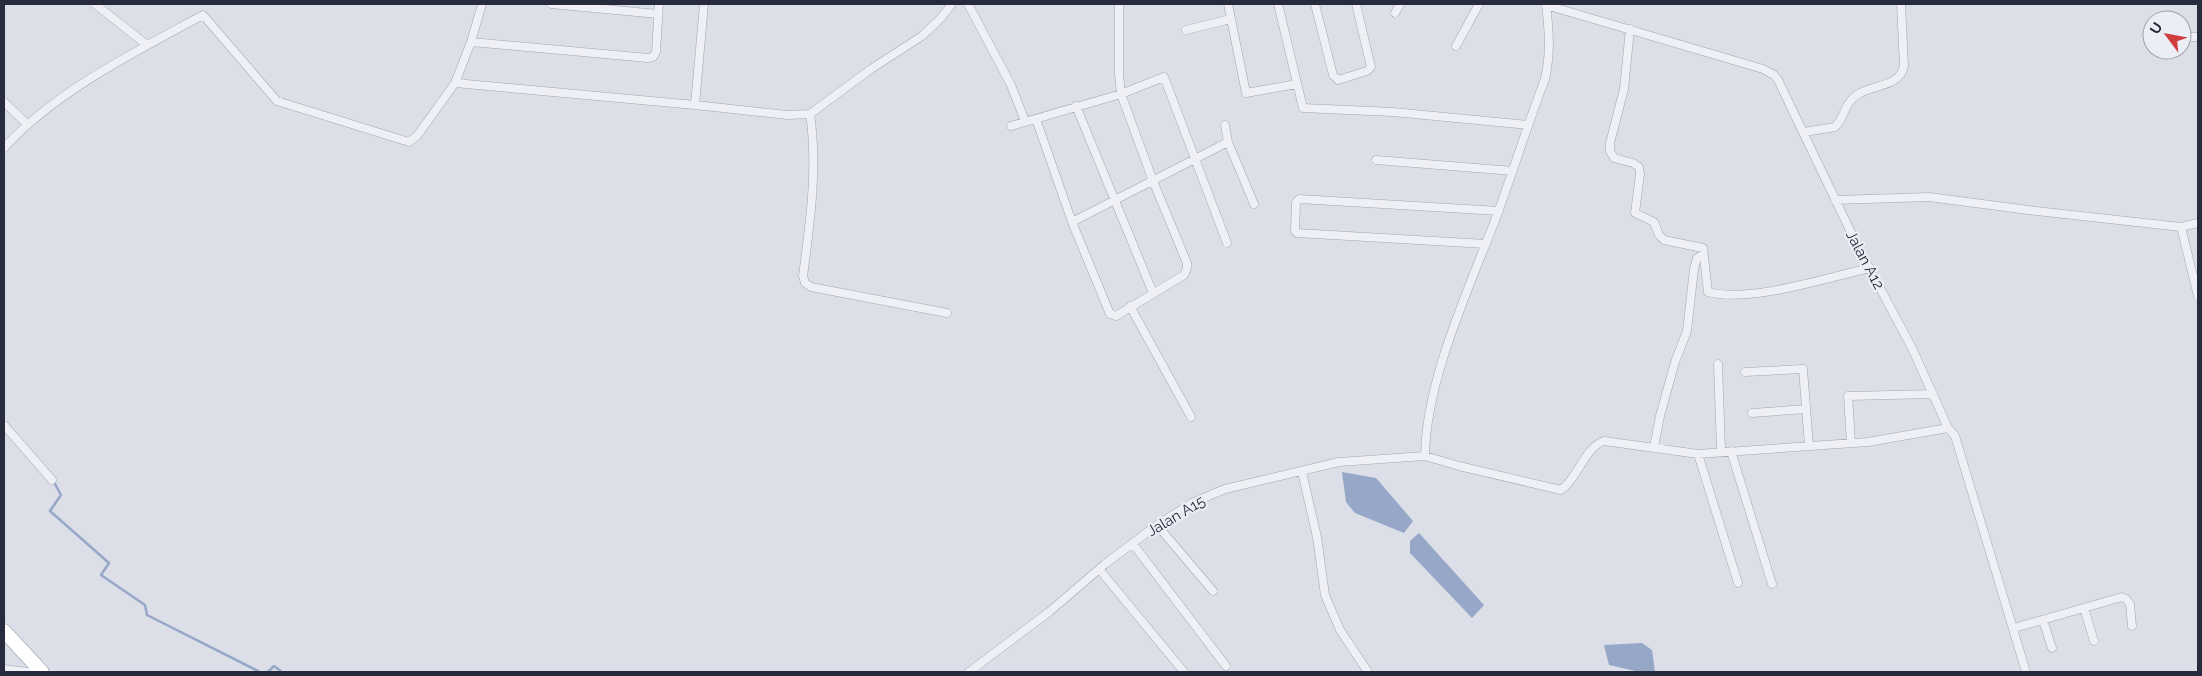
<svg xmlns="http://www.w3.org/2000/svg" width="2202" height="676" font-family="Raleway,sans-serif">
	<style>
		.water { fill: #96a7c8 }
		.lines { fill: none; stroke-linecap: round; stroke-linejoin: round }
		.stream { stroke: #96a7c8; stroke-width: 2.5 }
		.street-casing { stroke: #a2a5b1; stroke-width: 9 }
		.highway-casing { stroke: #848a9e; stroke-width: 15 }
		.street { stroke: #eff0f5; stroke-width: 8 }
		.highway { stroke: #fff; stroke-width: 14 }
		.labels { text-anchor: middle; stroke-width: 4.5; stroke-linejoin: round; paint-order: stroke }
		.street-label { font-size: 15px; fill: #262b3d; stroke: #eceef5 }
	</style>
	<rect width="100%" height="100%" fill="#dcdfe7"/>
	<path class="water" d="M 1342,472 L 1376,478 L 1413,521 L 1404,533 L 1355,513 L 1346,502 Z
		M 1419,533 L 1484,605 L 1472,618 L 1410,553 L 1410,541 Z
		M 1642,643 L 1652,650 L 1655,672 L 1640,672 L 1609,665 L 1604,645 Z"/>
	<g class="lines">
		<path class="stream" d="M 54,482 L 61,495 L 50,511 L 109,563 L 101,575 L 145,605 L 147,615 L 260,672
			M 268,672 L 274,666 L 282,672"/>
		<g class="street-casing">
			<path id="street" d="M 95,4 L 147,45
				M 551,4 L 658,14
				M 968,4 L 1011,85 L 1025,121
				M 1228,4 L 1246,93 L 1297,84
				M 1278,4 L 1303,108 L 1393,112 L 1528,125
				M 1315,4 L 1333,75 L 1338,80 L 1367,71 L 1371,67 L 1356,4
				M 1546,5 L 1763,69 L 1774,75 L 1778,80 L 1858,247 L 1912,348 L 1948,428 L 1955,436 L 2026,672
				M 1395,13 L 1400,4
				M 1630,29 L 1624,89 L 1610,143 L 1610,151 L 1614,158 L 1633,163 L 1639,167 L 1640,174 L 1635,213 L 1654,222 L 1659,235 L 1664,240 L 1703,248 L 1708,292 C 1751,303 1825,278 1870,268
				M 1186,30 L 1231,19
				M 2182,37 L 2198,37
				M 471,42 L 482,4
				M 1456,46 L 1479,4
				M 455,83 L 695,105 L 704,4
				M 4,102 L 27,124
				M 695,105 L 788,115 L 810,114 L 871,69 L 922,36 L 940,19 L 952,4
				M 1076,106 L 1153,293
				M 810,114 C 818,167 810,223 803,276 L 805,283 L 811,287 L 947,313
				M 1036,119 L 1072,222 L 1110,314 L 1116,316 L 1184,275 L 1187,268 L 1187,263 L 1153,181 L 1121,94 L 1119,74 L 1119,4
				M 1225,125 L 1228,142 L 1254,204
				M 1011,126 L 1121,94 L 1164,77 L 1227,243
				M 1804,132 L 1835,127 C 1847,115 1842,104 1860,93 C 1876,84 1899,87 1904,66 L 1901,4
				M 4,148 C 54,92 137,51 203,15 L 277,101 L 409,142 L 417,136 L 455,83 L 471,42 L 648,58 L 653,57 L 656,52 L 659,4
				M 1376,160 L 1513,171
				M 1835,200 L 1929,197 L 2028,210 L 2181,227
				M 1072,222 L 1228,142
				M 2198,223 L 2181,227 L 2198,296
				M 1486,244 L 1297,233 L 1295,231 L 1296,203 L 1299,199 L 1499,211
				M 1130,306 L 1191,417
				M 1718,364 L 1721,451
				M 1745,372 L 1803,369 L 1809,446
				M 1752,413 L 1806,409
				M 4,425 L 52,480
				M 1851,443 L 1848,396 L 1933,394
				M 1654,447 L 1660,416 L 1675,362 L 1687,331 L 1694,269 L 1697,258 L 1701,256 L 1703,258
				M 1731,451 L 1772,584
				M 1698,454 L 1738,583
				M 1425,456 C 1426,381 1467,293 1494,223 C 1512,175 1527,126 1545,79 C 1551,53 1549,30 1546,4
				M 1302,472 L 1317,537 L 1325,595 L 1340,630 L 1368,672
				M 1157,525 L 1213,591
				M 1133,544 L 1226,666
				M 1099,569 L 1184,672
				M 2084,608 L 2094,641
				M 2043,620 L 2052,648
				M 2014,628 L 2122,597 L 2126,599 L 2130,604 L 2132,626
				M 4,669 L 28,672
				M 969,672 L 1049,612 L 1105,564 L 1157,525 L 1192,503 L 1225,489 L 1339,462 L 1425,456 L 1459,466 L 1561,490 C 1577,479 1586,446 1604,441 L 1698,454 L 1868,442 L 1948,428"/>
		</g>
		<g class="highway-casing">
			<path id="highway" d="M 4,631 L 42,672"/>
		</g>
		<use href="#street" class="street"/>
		<use href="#highway" class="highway"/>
	</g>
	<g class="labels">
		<g class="street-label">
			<text transform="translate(1865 260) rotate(62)" y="5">Jalan A12</text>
			<text transform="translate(1176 516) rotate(-31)" y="5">Jalan A15</text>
		</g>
	</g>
	<rect width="2202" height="676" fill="none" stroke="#262b3d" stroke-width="10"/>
	<g transform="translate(2167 35) rotate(302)"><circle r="24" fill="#eceef5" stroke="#9da0ab"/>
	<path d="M0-4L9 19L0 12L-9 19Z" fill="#d03d3f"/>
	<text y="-8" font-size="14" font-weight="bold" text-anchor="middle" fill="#262b3d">U</text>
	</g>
</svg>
